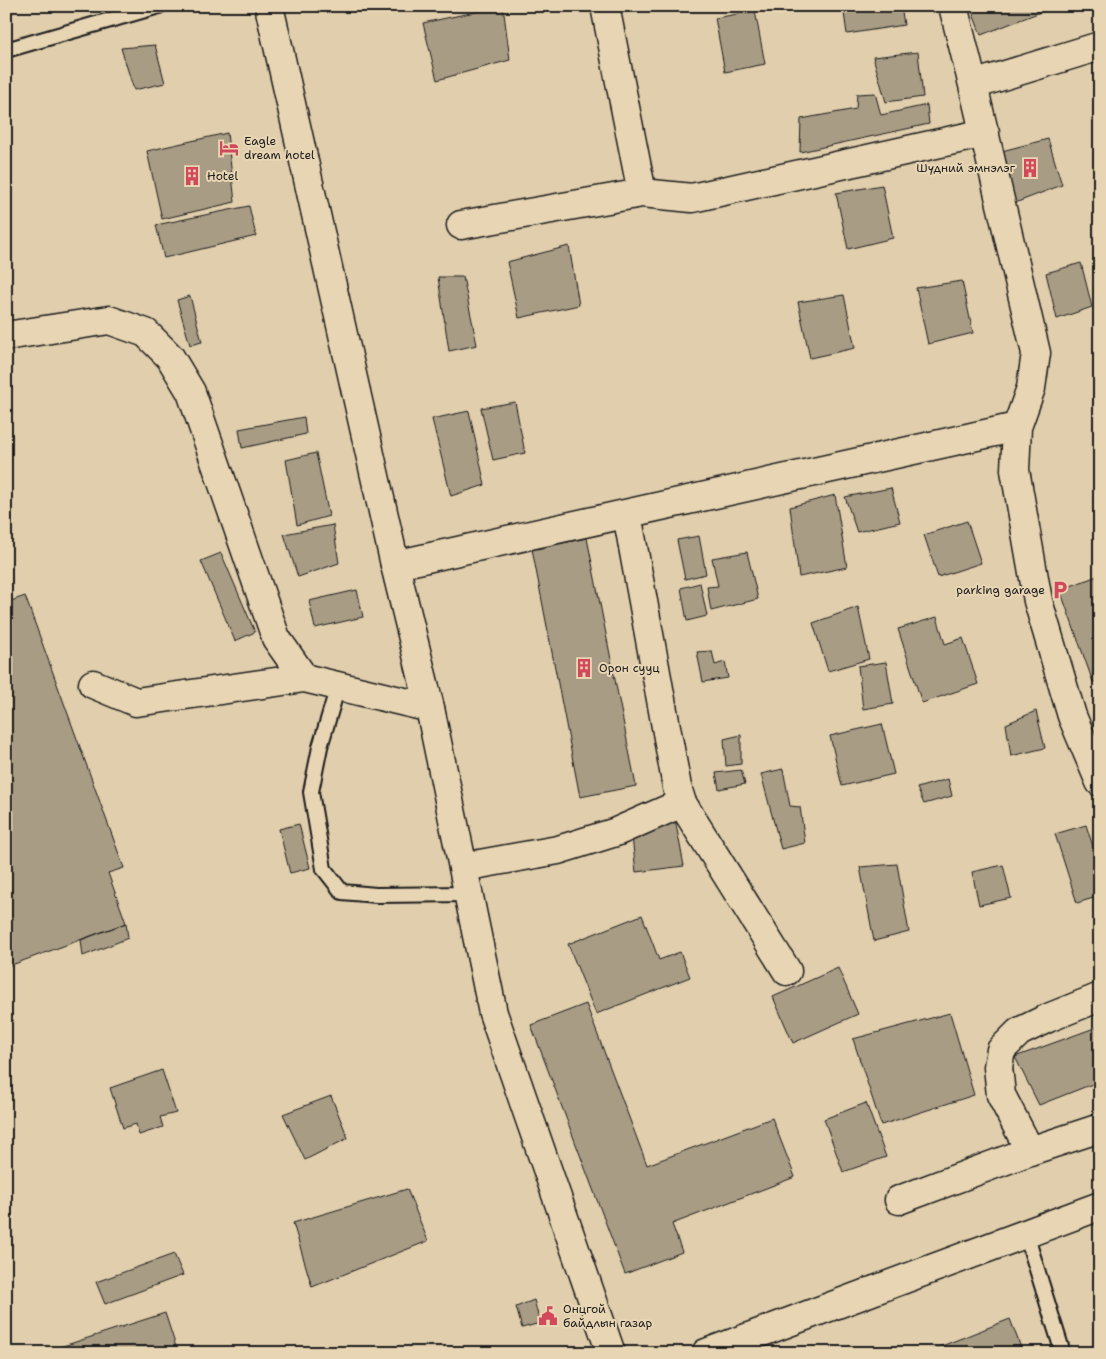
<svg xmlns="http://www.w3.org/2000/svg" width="1106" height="1359" font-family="'Shantell Sans',sans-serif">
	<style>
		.building { fill: #a99c85; stroke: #1c1c1c }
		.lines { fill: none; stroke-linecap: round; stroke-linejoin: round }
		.lane-casing { stroke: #1c1c1c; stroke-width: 18 }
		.street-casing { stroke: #1c1c1c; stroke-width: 31 }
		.secondary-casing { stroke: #1c1c1c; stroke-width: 31 }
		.lane { stroke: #e8d5b3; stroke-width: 14 }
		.street { stroke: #e8d5b3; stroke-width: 28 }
		.secondary { stroke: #e8d5b3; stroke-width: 28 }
		.labels { text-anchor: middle; stroke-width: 4; stroke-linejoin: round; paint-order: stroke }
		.poi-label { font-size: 12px; fill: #1c1c1c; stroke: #e8d5b3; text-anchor: start }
	</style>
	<rect width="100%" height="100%" fill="#e0cead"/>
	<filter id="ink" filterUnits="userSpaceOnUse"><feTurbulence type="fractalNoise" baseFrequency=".02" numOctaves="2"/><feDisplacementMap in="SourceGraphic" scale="10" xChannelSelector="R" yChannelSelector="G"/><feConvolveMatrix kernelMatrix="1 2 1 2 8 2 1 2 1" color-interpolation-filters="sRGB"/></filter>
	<g filter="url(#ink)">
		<path class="building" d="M 503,6 L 510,60 L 437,80 L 423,23 Z
			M 843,6 L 901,6 L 904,25 L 847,34 Z
			M 970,6 L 1056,6 L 981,35 Z
			M 755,11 L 765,64 L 725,72 L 715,18 Z
			M 155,45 L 165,83 L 134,90 L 121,48 Z
			M 918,52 L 923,97 L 886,102 L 873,57 Z
			M 875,93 L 881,115 L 927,105 L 929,124 L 800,152 L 801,119 L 856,109 L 857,94 Z
			M 227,133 L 235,202 L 162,219 L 147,151 Z
			M 1048,139 L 1062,185 L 1015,203 L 998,152 Z
			M 882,185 L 893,238 L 848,249 L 836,193 Z
			M 249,206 L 256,236 L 164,258 L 156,225 Z
			M 569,246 L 579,305 L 519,318 L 507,262 Z
			M 1081,263 L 1092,307 L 1057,319 L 1046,273 Z
			M 438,277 L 463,277 L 477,345 L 449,351 Z
			M 962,281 L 973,333 L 928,344 L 916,288 Z
			M 844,295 L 855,348 L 810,358 L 798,302 Z
			M 190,296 L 202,342 L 190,345 L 177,300 Z
			M 515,402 L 525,453 L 493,460 L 481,408 Z
			M 469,411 L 485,485 L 451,496 L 432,419 Z
			M 304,417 L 306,434 L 242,448 L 239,429 Z
			M 316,453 L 329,516 L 297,525 L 286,460 Z
			M 891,488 L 900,522 L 857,532 L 845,497 Z
			M 835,495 L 847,567 L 799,577 L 790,507 Z
			M 967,521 L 981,563 L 938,577 L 924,535 Z
			M 333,525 L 339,563 L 298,577 L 284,534 Z
			M 699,536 L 706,574 L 685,579 L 677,540 Z
			M 587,538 L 636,786 L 580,797 L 532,549 Z
			M 747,552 L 758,599 L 711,611 L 707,587 L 718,586 L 712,558 Z
			M 221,553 L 255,632 L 235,641 L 201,561 Z
			M 1100,575 L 1100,680 L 1093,682 L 1060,590 Z
			M 700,583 L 707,616 L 687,621 L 681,588 Z
			M 6,587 L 11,601 L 25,596 L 124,868 L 108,873 L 126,923 L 6,967 Z
			M 357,590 L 363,617 L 315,628 L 309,601 Z
			M 858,607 L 869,659 L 828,671 L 813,623 Z
			M 937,617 L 945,644 L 963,638 L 978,684 L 922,703 L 898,629 Z
			M 712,651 L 715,665 L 725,662 L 728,678 L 703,682 L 697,652 Z
			M 886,662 L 893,704 L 863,709 L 858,666 Z
			M 1036,711 L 1045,748 L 1011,756 L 1006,724 Z
			M 882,724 L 894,774 L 842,786 L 830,736 Z
			M 741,735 L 741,764 L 726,766 L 724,739 Z
			M 783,769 L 790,806 L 800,807 L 805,843 L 781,849 L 761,774 Z
			M 741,770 L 745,784 L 719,789 L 716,773 Z
			M 948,779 L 952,796 L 924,804 L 917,788 Z
			M 675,819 L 684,866 L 636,872 L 631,828 Z
			M 299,824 L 310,868 L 290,873 L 279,829 Z
			M 1086,825 L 1100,868 L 1100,896 L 1077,903 L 1055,834 Z
			M 897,864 L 909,932 L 874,941 L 860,867 Z
			M 1003,865 L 1011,898 L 979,905 L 972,872 Z
			M 642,915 L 659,960 L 680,952 L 690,977 L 596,1014 L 568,944 Z
			M 126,923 L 128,938 L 83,956 L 81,940 Z
			M 838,968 L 858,1014 L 793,1043 L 773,997 Z
			M 586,1004 L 647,1165 L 772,1118 L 795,1177 L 672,1224 L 682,1252 L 625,1274 L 531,1025 Z
			M 950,1013 L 974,1095 L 881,1125 L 853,1039 Z
			M 1100,1026 L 1100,1081 L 1039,1105 L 1015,1057 Z
			M 162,1070 L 176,1113 L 160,1117 L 163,1127 L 139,1135 L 136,1124 L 123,1128 L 110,1088 Z
			M 331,1096 L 348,1138 L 305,1160 L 283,1114 Z
			M 866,1103 L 886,1157 L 843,1172 L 824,1119 Z
			M 407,1189 L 428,1241 L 312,1287 L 293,1223 Z
			M 174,1254 L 183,1275 L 105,1304 L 96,1282 Z
			M 534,1300 L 540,1323 L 522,1328 L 516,1307 Z
			M 165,1313 L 178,1353 L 55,1353 L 54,1349 Z
			M 1010,1319 L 1023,1353 L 924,1353 Z"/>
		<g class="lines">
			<g class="lane-casing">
				<path id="lane" d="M 6,50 L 159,6
					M 338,686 L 320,747 L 311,792 L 324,869 L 342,892 L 376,895 L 469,894
					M 1026,1234 L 1063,1353"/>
			</g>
			<g class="street-casing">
				<path id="street" d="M 953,6 L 973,85 L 1036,353 L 1031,388 L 1017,427 L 1015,470 L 1038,601 L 1072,716 L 1100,782
					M 973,85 L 1100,46
					M 642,193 L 692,198 L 985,133
					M 461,225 L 642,193 L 605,6
					M 6,336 L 109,320 L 146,333 L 170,357 L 191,392 L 276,638 L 304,678 L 430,708
					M 627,514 L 677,787 L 682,803 L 787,971
					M 395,565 L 1017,427
					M 93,684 L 136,702 L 304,678
					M 463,867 L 558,850 L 616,832 L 682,803
					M 1030,1151 L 1001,1095 L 998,1067 L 1001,1050 L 1019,1032 L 1048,1018 L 1100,997
					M 899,1200 L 1030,1151 L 1100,1128"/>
			</g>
			<g class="secondary-casing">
				<path id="secondary" d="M 269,6 L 395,565 L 430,708 L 493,1013 L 611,1353
					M 706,1353 L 1100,1206"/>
			</g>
			<use href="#lane" class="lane"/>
			<use href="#street" class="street"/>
			<use href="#secondary" class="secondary"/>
		</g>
	</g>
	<defs>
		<g id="hotel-bare" transform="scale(1.5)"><path d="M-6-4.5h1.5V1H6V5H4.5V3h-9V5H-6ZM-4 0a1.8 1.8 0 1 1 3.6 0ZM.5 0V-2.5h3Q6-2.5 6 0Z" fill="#d1495b" stroke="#e8d5b3" stroke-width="2.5" paint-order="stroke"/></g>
		<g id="building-bare" transform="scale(1.5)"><path d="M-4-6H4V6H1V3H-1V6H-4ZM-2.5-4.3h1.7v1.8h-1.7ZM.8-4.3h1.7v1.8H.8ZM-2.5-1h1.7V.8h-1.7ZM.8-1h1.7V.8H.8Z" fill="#d1495b" stroke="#e8d5b3" stroke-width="2.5" paint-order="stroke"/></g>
		<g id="parking-bare" transform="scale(1.5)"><path d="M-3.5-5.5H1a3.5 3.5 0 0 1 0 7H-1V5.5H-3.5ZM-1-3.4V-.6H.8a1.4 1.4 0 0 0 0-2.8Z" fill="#d1495b" stroke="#e8d5b3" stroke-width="2.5" paint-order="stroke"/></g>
		<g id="civic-bare" transform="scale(1.5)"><path d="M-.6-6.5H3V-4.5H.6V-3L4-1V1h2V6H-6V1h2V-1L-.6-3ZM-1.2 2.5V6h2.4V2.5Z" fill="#d1495b" stroke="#e8d5b3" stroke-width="2.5" paint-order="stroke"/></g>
	</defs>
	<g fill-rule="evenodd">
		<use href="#hotel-bare" x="229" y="148"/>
		<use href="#building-bare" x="1030" y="168"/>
		<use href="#building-bare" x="192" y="176"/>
		<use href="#parking-bare" x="1060" y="590"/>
		<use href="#building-bare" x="584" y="668"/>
		<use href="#civic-bare" x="548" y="1316"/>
	</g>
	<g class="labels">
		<g class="poi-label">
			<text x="244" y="145">Eagle<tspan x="244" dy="14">dream hotel</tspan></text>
			<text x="1015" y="172" text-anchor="end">Шүдний эмнэлэг</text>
			<text x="207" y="180">Hotel</text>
			<text x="1045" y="594" text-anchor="end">parking garage</text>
			<text x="599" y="672">Орон сууц</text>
			<text x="563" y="1313">Онцгой<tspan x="563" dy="14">байдлын газар</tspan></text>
		</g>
	</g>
	<rect width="1106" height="1359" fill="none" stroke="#e8d5b3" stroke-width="25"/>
	<rect x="12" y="12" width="1081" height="1334" fill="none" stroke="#1c1c1c" stroke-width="2" filter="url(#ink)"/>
</svg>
